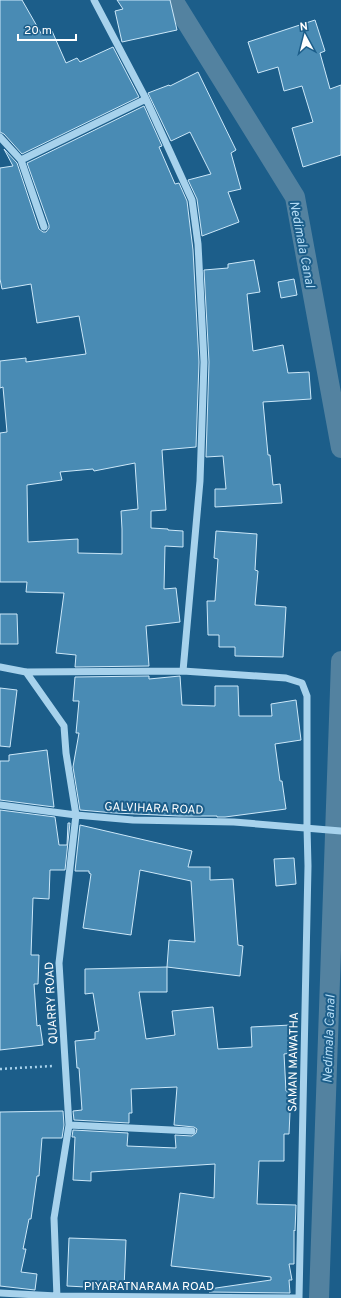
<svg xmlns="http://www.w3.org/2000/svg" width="341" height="1298" font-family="Overpass,sans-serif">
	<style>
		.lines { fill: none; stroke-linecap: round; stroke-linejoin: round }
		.canal { stroke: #5382a0; stroke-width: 20 }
		.building { fill: #498bb4; stroke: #cce8f9; fill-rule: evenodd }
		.path { stroke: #a7d2ec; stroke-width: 2.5; stroke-dasharray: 2 3; stroke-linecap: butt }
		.minor { stroke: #a7d2ec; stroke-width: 7 }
		.labels { text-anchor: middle; stroke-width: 4; stroke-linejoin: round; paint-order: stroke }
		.street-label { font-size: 12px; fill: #fff; stroke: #1c5e8a }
		.water-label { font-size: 13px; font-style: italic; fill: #b3dbf4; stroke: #1c5e8a }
	</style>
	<rect width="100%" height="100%" fill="#1c5e8a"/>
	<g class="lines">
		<path class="canal" d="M 173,0 L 295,197 L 341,448
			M 319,1298 L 341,661"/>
	</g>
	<path class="building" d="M 0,0 L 22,0 L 42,35 L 52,31 L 66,63 L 77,58 L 80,62 L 113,47 L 139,97 L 22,154 L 4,134 L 0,132 Z
		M 117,0 L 170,0 L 177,30 L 122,42 L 115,11 L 123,9 Z
		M 315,20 L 325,51 L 320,53 L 330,89 L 341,85 L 341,155 L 303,167 L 292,128 L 313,122 L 302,86 L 284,91 L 278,67 L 258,73 L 248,42 Z
		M 198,72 L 236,150 L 231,153 L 241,189 L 228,192 L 239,222 L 202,236 L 197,199 L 188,180 L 211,174 L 190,132 L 171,141 L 148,93 L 169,85 L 170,86 Z
		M 144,106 L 162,146 L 159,147 L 175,184 L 179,183 L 187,201 L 193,250 L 199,362 L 196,447 L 162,450 L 166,510 L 151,511 L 151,528 L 168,529 L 168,530 L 183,531 L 183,547 L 165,546 L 164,589 L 176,588 L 180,622 L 146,626 L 149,666 L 75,667 L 76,655 L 56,653 L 64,593 L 26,592 L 27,582 L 0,582 L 0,433 L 7,432 L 3,387 L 0,388 L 0,361 L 26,358 L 26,362 L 86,354 L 79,316 L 37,323 L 31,284 L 2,289 L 0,279 L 0,168 L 13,166 L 4,149 L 17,163 L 39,229 L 43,232 L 46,232 L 49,228 L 49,225 L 27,163 ZM 135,463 L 138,509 L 121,511 L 122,529 L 122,554 L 78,553 L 78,539 L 28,542 L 27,485 L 62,480 L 60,472 L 93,469 L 94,471 Z
		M 254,260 L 260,292 L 247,294 L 253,351 L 283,345 L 288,373 L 309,372 L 311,399 L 263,402 L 268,455 L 270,455 L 273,485 L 280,484 L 282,503 L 215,507 L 215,489 L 226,489 L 223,456 L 206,457 L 209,362 L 204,270 L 228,268 L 228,264 Z
		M 294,279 L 297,295 L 281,298 L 278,282 Z
		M 216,531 L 257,534 L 255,570 L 258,571 L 255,605 L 286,607 L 283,657 L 235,656 L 235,647 L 219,647 L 219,635 L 208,635 L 207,601 L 215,601 L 218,559 L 214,558 Z
		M 0,614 L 17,614 L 18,644 L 0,644 Z
		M 149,676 L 149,679 L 180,676 L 182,705 L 215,706 L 215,686 L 238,686 L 239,716 L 272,716 L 271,704 L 296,700 L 301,740 L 275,744 L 280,781 L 282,781 L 286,809 L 225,817 L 217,817 L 217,816 L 179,816 L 115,813 L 80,810 L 73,767 L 79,733 L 76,733 L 79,701 L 73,701 L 75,677 Z
		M 0,688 L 17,690 L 10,747 L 0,746 Z
		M 47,750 L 54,807 L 0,800 L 0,761 L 9,761 L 9,755 Z
		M 0,810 L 55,817 L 59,845 L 67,845 L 68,823 L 70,823 L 65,870 L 50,870 L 49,899 L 33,898 L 31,955 L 39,955 L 38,984 L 34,984 L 37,1026 L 40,1025 L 43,1045 L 0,1050 Z
		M 80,825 L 192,851 L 188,867 L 210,867 L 210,880 L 233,879 L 238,945 L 243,946 L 240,976 L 167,967 L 169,940 L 195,942 L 191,881 L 140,870 L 131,935 L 83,928 L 91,874 L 89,873 L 89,871 L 75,871 Z
		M 294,858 L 296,884 L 276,886 L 274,859 Z
		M 167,967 L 167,992 L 139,992 L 146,1039 L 175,1035 L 172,1011 L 213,1007 L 218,1049 L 252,1047 L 251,1027 L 291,1025 L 292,1053 L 284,1054 L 286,1091 L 291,1091 L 289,1134 L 284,1134 L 284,1161 L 259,1161 L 257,1204 L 296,1205 L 295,1231 L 294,1230 L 294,1264 L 289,1264 L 292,1280 L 289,1280 L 290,1293 L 209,1292 L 209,1289 L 271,1280 L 271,1277 L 171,1266 L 180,1193 L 214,1198 L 215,1164 L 91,1172 L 91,1181 L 73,1180 L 75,1137 L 72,1137 L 73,1130 L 128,1133 L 127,1146 L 176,1148 L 175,1135 L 192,1136 L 196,1133 L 197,1129 L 194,1127 L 174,1125 L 177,1087 L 131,1089 L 132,1113 L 129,1113 L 129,1123 L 74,1120 L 73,1111 L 82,1110 L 79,1068 L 77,1068 L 75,1041 L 95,1039 L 95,1032 L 99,1031 L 93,993 L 85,994 L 85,969 Z
		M 63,1111 L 64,1125 L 62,1138 L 42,1138 L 39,1176 L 37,1176 L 31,1219 L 29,1219 L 23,1249 L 26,1249 L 21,1272 L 37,1274 L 35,1290 L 0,1286 L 0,1112 Z
		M 69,1238 L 126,1240 L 124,1289 L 67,1286 Z"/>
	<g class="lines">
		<path class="path" d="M 0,1069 L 53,1066"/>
		<path class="minor" d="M 0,137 L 21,160 L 146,99
			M 21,160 L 44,227
			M 0,667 L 26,672 L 183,671 L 200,481 L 204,362 L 198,244 L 192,200 L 146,99 L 94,0
			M 183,671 L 286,678 L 302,683 L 307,696 L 307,827 L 308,866 L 299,1298
			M 26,672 L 64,726 L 66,753 L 76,815 L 59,963 L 69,1125 L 54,1218 L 57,1298
			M 0,805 L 76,815 L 133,820 L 234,822 L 341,831
			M 69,1125 L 192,1131
			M 0,1293 L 57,1296 L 298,1298"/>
	</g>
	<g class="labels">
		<g class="street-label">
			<text transform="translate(154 808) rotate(2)" y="4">GALVIHARA ROAD</text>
			<text transform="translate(51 1003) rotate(-93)" y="4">QUARRY ROAD</text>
			<text transform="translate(293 1062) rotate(-89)" y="4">SAMAN MAWATHA</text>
			<text x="149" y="1290">PIYARATNARAMA ROAD</text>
		</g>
		<g class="water-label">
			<text transform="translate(303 244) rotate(79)" y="5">Nedimala Canal</text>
			<text transform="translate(328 1039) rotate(-88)" y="5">Nedimala Canal</text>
		</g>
	</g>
	<g transform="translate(305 36) rotate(353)" stroke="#1c5e8a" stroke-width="3" paint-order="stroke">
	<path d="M0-3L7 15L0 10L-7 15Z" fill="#ffffff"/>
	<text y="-6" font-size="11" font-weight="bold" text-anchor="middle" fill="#ffffff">N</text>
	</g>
	<path d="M18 34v6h58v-6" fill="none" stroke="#ffffff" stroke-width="2"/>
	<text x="24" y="34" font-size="12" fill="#ffffff" stroke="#1c5e8a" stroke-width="3" paint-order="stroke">20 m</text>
</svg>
